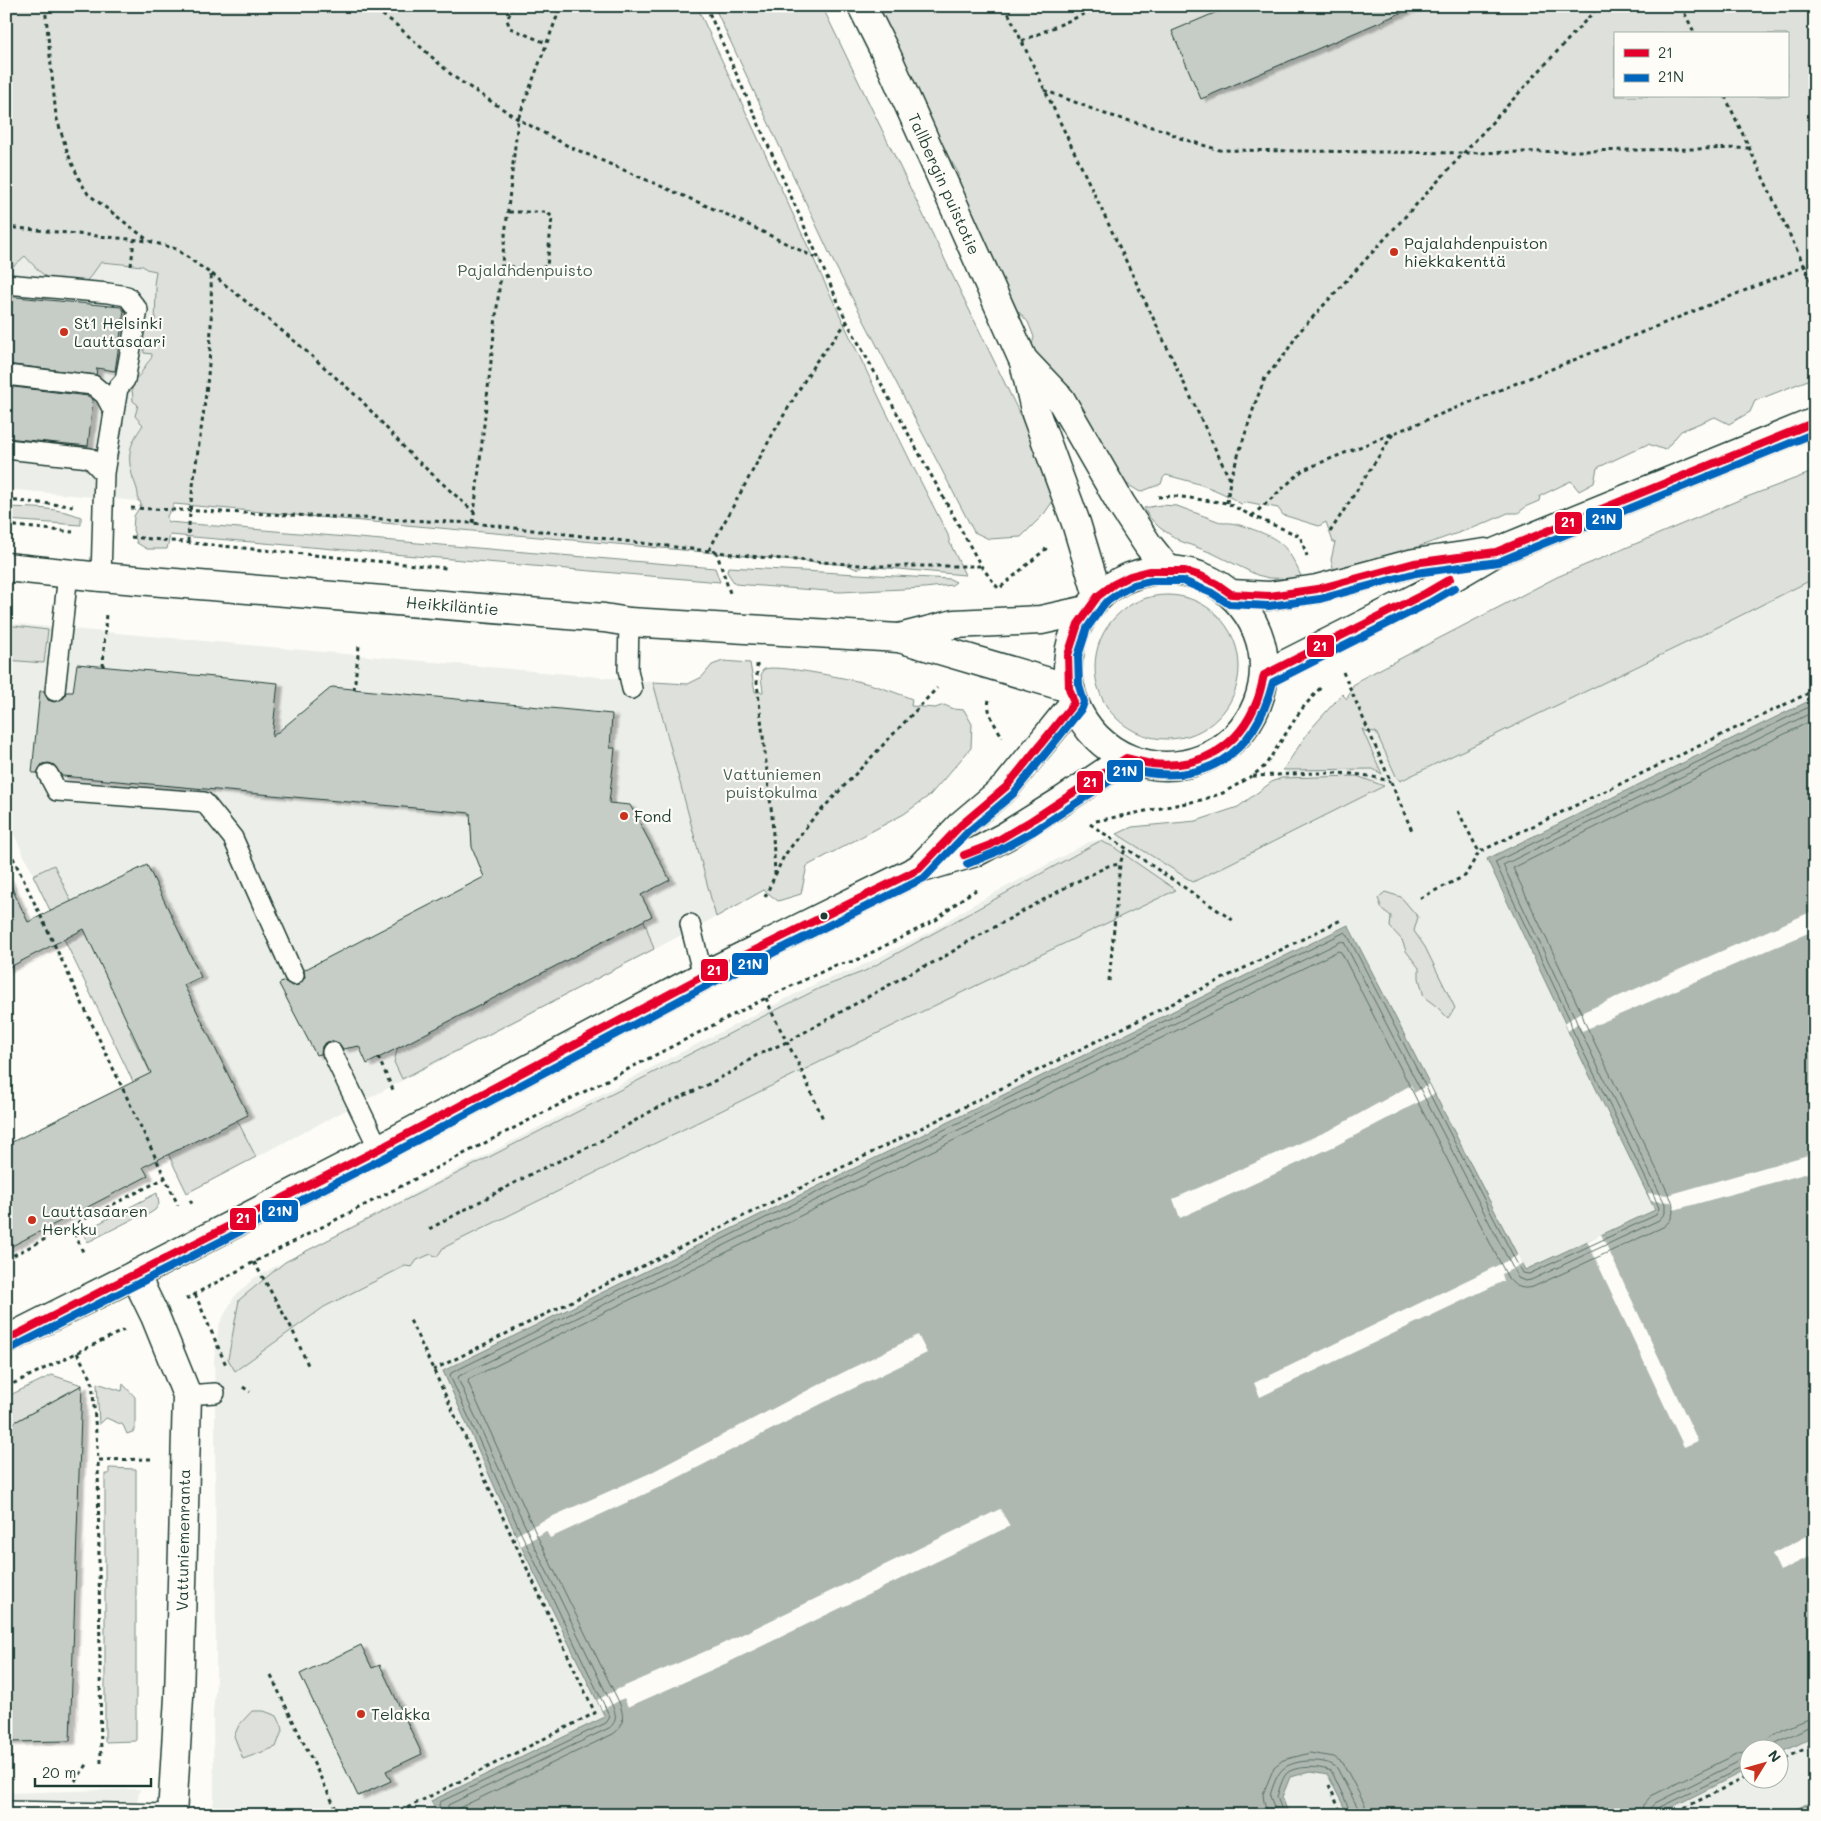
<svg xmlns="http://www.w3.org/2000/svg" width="1821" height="1821" font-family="Mali,sans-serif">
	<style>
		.built { fill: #eceee9 }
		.green { fill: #dde0db; stroke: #7e8e88; fill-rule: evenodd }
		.water { fill: #aeb8b1; stroke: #75877f }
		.pier { fill: #fdfcf7 }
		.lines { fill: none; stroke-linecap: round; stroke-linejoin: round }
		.shore { stroke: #586e66; stroke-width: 1 }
		.building { fill: #c6cdc7; stroke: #1f3d34; filter: url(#shadow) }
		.service-casing { stroke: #1f3d34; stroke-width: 22 }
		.minor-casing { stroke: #1f3d34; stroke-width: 31 }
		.tertiary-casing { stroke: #1f3d34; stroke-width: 31 }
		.secondary-casing { stroke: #1f3d34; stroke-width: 31 }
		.path { stroke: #1f3d34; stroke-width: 3; stroke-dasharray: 4 4; stroke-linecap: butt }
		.service { stroke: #fdfcf7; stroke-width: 19 }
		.minor { stroke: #fdfcf7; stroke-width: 28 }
		.tertiary { stroke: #fdfcf7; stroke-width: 28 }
		.secondary { stroke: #fdfcf7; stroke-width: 28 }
		.bus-1-casing { stroke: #fdfcf7; stroke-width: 11 }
		.bus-2-casing { stroke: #fdfcf7; stroke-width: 11 }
		.bus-1 { stroke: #e4002b; stroke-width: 8 }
		.bus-2 { stroke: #0065bd; stroke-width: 8 }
		.poi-dot { fill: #c8321e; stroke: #fdfcf7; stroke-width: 2 }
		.bus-dot { fill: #1f3d34; stroke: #fdfcf7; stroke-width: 2 }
		.labels { text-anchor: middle; stroke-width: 4.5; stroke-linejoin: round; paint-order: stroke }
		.street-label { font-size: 16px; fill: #1f3d34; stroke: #fdfcf7 }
		.poi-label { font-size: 16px; fill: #1f3d34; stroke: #fdfcf7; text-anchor: start }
		.park-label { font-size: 16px; fill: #455e55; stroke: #fdfcf7 }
		.line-badge { stroke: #fdfcf7; stroke-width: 2 }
		.badge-label { font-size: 14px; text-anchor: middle; font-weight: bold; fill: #fff }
	</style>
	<defs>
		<filter id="shadow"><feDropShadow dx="5.5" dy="3" stdDeviation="1" flood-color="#0004"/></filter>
	</defs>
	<rect width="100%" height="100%" fill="#fdfcf7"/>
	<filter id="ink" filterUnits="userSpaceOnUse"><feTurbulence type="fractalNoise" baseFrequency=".02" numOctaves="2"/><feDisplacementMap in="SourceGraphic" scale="10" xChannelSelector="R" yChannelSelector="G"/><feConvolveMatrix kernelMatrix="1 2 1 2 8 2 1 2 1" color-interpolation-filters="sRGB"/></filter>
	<g filter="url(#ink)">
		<path class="built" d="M 6,254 L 159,268 L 138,501 L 6,489 Z
			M 1815,490 L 1815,698 L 1487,859 L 1655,1210 L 1525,1270 L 1348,925 L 443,1371 L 521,1546 L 605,1717 L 431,1801 L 438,1815 L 211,1815 L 214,1799 L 213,1714 L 216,1681 L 215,1393 L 214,1360 L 219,1325 L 234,1297 L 254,1278 L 660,1063 L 819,982 L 853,970 L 930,932 L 969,907 L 1089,842 L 1219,818 L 1269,792 L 1320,726 Z
			M 6,623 L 653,682 L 716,917 L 187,1193 L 6,818 Z
			M 1815,1736 L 1815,1800 L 1784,1815 L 1656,1815 L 1748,1769 L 1748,1778 L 1778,1778 L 1779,1754 Z
			M 1310,1772 L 1328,1775 L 1348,1815 L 1289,1815 L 1282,1797 L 1290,1777 Z
			M 140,1789 L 134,1815 L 6,1815 L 6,1793 Z"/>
		<path class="green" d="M 6,6 L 700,6 L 699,11 C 781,186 859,364 948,535 L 950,543 L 965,575 L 865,566 L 856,569 L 848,565 L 174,504 L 167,516 L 168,522 L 715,568 L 720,582 L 170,535 L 167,549 L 147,549 L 137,543 L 133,530 L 134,516 L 141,505 L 140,501 L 138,501 C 139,492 136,486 133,478 C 126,455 130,443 143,425 L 135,416 L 138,405 L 133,401 C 133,393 131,387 132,380 C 142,375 140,374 146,365 C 149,360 152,360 152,354 L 144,353 L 143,332 L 155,326 L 156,287 L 154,285 L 156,271 L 146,269 L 143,266 L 101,262 C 96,269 90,279 83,283 C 61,298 38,270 25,256 L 10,269 L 6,269 Z
			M 714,6 L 822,6 L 1027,429 L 1053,501 L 1044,514 L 1021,537 L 989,539 L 974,532 L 834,263 Z
			M 868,6 L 1815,6 L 1815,382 L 1808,380 L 1755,401 L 1750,412 L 1729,424 L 1715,417 L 1681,431 L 1665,450 L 1648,444 L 1597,468 L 1594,483 L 1579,491 L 1571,481 L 1540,496 L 1539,501 L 1527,506 L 1518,513 L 1508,513 L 1481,525 L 1409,550 L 1334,571 L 1331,560 L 1335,542 L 1333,542 L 1326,522 L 1319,526 L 1283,515 L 1278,508 L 1247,502 L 1241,504 C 1218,488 1193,482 1166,475 L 1163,478 L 1161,484 L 1140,492 L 1114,476 L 1029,357 L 1034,337 L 1028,322 L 1008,300 L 996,262 L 985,254 L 961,209 L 959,174 L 940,143 ZM 1615,34 L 1787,34 L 1787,96 L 1615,96 Z
			M 1815,471 L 1815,578 L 1694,639 L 1400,781 L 1396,776 L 1376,732 L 1365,731 L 1362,729 L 1382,774 L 1373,769 L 1283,770 L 1309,731 L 1342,694 L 1347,699 L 1353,685 L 1358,682 L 1359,680 L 1557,577 L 1739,500 Z
			M 1161,505 L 1177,506 L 1223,523 C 1232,522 1240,525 1249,528 C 1281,539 1287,545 1301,576 L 1299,579 L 1269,578 L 1257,575 L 1212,553 L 1180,541 L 1160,528 L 1149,517 L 1144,508 Z
			M 6,507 C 31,508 57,507 81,517 L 81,525 L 6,520 Z
			M 728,567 L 950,579 L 956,582 L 952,585 L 924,588 L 840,592 L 735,584 L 727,572 Z
			M1095 667a72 72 0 1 1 144 0a72 72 0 1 1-144 0Z
			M 6,625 L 48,630 L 44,663 L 6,660 Z
			M 723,661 L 750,663 L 755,692 L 763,692 C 763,687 759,674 763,670 C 770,662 862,681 876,686 C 888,690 900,694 912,699 L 911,706 L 935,708 L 944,705 L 954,709 L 964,710 L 972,724 L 971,748 L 930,795 L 904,814 L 807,866 L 801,894 L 778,901 L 764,890 L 716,917 L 653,682 L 688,684 L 702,677 L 712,665 Z
			M 1357,776 L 1384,786 L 1193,882 L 1117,834 L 1132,827 L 1196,821 L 1238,807 L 1273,781 L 1282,778 Z
			M 1100,841 L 1112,846 L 1176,890 L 917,1014 L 443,1248 L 437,1257 L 431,1254 L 417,1260 L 412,1267 L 405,1266 L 324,1307 L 235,1371 L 228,1359 L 239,1300 L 285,1262 L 750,1023 L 820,988 L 865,971 Z
			M 54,865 L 124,1013 L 147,1023 L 130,1032 L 187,1145 L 237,1120 L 256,1157 L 187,1193 L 33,875 Z
			M 1385,892 L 1401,897 L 1418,917 L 1414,931 L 1425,947 L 1455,1008 L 1448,1018 L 1436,1006 L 1424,997 L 1419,978 L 1419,968 L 1406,951 L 1402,940 L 1390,927 L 1391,916 L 1382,909 L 1378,898 Z
			M 644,920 L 654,949 L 402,1079 L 394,1062 L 398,1046 Z
			M 157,1193 L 159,1204 L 155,1210 L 144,1217 L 135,1218 L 88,1242 L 82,1232 Z
			M 52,1375 L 82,1385 L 6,1427 L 6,1397 Z
			M 97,1383 L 122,1391 L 123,1384 L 135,1397 L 135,1431 L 127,1434 L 123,1425 L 106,1418 L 99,1425 Z
			M 109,1468 L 136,1469 L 136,1741 L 105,1742 L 105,1474 L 109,1474 Z
			M 252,1711 L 264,1711 L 277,1716 L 283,1728 L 276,1747 L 243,1759 L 234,1736 L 239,1725 Z"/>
		<path class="water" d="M 1815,698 L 1815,1736 L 1779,1754 L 1778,1748 L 1748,1748 L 1748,1769 L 1656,1815 L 1348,1815 L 1328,1775 L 1310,1772 L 1290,1777 L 1282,1797 L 1289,1815 L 438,1815 L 431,1801 L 605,1717 L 521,1546 L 443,1371 L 1348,925 L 1525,1270 L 1655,1210 L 1568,1031 L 1565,1023 L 1487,859 Z
			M 1815,1800 L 1815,1815 L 1784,1815 Z"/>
		<path class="pier" d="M 1815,910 L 1815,930 L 1582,1031 L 1578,1023 L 1568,1031 L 1565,1023 L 1576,1015 Z
			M 1429,1084 L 1434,1094 L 1337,1145 L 1180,1218 L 1173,1199 L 1332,1129 L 1411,1085 L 1414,1093 Z
			M 1815,1153 L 1815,1171 L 1674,1210 L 1671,1202 L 1651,1201 L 1648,1193 L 1668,1195 Z
			M 1601,1234 L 1698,1441 L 1684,1447 L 1587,1241 Z
			M 1519,1255 L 1522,1264 L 1502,1274 L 1504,1281 L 1260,1397 L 1254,1383 Z
			M 918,1335 L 927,1353 L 823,1403 L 658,1488 L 550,1538 L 546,1531 L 521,1546 L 516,1535 L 542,1521 L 648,1474 L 814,1387 Z
			M 1000,1509 L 1010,1526 L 727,1663 L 628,1707 L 624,1698 L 602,1710 L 597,1700 L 618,1689 L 720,1645 Z
			M 1815,1532 L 1815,1554 L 1780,1571 L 1772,1554 Z"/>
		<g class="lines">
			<path class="shore" d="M 1761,1748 C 1766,1736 1801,1719 1815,1718
				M 1769,1748 L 1774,1744 L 1808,1727 L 1815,1726
				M 442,1815 L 439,1805 L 440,1802 L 606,1723 L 610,1717 L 521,1533 L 450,1376 L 451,1373 L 1345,932 L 1347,934 L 1522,1273 L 1529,1274 L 1656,1215 L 1659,1208 L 1652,1191 L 1572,1029 L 1570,1020 L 1495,862 L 1815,704
				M 449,1815 L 448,1805 L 609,1728 C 618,1721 616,1714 612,1705 L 532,1541 L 458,1379 L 459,1376 L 1342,941 L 1344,942 L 1518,1278 L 1525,1281 L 1531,1280 L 1659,1220 L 1665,1213 L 1665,1204 L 1578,1026 L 1575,1018 L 1503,865 L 1815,711
				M 456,1815 L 457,1809 L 613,1734 C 625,1726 624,1715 619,1702 L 538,1538 L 468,1382 L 469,1379 L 1338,951 L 1341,952 L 1508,1278 C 1515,1287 1523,1290 1533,1287 L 1663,1227 C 1672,1221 1675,1212 1672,1201 L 1585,1023 L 1582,1014 L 1513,868 L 1815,719
				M 1269,1815 L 1264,1802 L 1263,1794 L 1274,1767 L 1283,1760 L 1310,1753 L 1334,1757 L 1343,1763 L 1365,1805 L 1366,1815
				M 1277,1815 L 1270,1796 C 1272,1788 1277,1773 1284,1768 C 1296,1759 1326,1758 1337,1768 L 1358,1808 L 1359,1815
				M 1284,1815 L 1277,1797 C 1279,1790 1282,1779 1286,1774 C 1294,1765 1323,1766 1332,1772 L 1352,1815
				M 1641,1815 L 1643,1805 L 1651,1796 L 1739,1753 L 1748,1751
				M 1648,1815 L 1650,1808 L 1655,1803 L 1742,1760 L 1748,1758
				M 1655,1815 L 1658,1808 L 1748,1765"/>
		</g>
		<path class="building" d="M 1231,6 L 1417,6 L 1201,99 L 1172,31 Z
			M 6,296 L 121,307 L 124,311 L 115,371 L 97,368 L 96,375 L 6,364 Z
			M 6,386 L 88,396 L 93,400 L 88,446 L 6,438 Z
			M 77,664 L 278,683 L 272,737 L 332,687 L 612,714 L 610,748 L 615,748 L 609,803 L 630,805 L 670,880 L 641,895 L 652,916 L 367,1064 L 359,1046 L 343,1049 L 339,1043 L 333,1041 L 327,1042 L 322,1046 L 321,1054 L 316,1055 L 279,984 L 284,981 L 292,986 L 299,985 L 305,977 L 304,970 L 484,877 L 472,847 L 470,813 L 62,776 L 54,765 L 49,763 L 42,764 L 37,773 L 32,773 L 40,691 L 44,691 L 48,700 L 54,702 L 64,698 L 66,692 L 73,692 Z
			M 147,865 L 201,977 L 184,985 L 248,1115 L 143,1167 L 148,1176 L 6,1249 L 6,1145 L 151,1073 L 84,929 L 6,969 L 6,876 L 28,922 Z
			M 82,1385 L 70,1741 L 6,1742 L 6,1427 Z
			M 361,1645 L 372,1668 L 380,1665 L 422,1754 L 386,1771 L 391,1781 L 358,1796 L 300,1674 Z"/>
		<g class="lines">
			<g class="service-casing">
				<path id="service" d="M 6,284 L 108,293 L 127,296 L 138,310 L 125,380 L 118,388 L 104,473
					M 6,375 L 93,385 L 105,395 L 113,410
					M 6,449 L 90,458 L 104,473 L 101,577
					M 629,622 L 628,670 L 632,689
					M 55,691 L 68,574
					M 48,774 L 57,791 L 204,802 L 233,838 L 294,975
					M 690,924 L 703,976
					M 332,1052 L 379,1149
					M 187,1395 L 215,1393
					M 6,1811 L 172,1814"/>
			</g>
			<g class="minor-casing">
				<path id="minor" d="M 135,1275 L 155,1316 L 187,1395 L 179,1697 L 172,1815"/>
			</g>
			<g class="tertiary-casing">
				<g id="tertiary">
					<path id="s1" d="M 862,6 L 886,54 L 1024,362 L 1036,414 L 1076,523 L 1098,596"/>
					<path d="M 1025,362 L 1061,400 L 1121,504 L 1148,545 L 1168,570"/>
					<path id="s2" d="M 6,567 L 101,577 L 604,618 L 629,622 L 899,638 L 1069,688"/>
					<path d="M 899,638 L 954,624 L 1041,620 L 1087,610"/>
					<path d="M 920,868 L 961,825 L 1006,787 L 1074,703"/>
					<path d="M 6,1340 L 135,1275 L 379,1149 L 703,976 L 919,869 L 976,852 L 1006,836 L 1062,801 L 1126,758"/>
				</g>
			</g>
			<g class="secondary-casing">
				<path id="secondary" d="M1068 668a98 98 0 1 1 196 0a98 98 0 1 1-196 0Z
					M 1231,594 L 1269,596 L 1317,589 L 1414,563 L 1485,553
					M 1264,675 L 1426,593 L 1496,552 L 1815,422"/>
			</g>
			<path class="path" d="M 45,6 L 56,116 L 68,154 L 80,181 L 88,194 L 149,241
				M 369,6 L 393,22 L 454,77 L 518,119 L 568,146 L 730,216 L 820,260
				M 513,6 L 507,20 L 510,28 L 546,43
				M 706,6 L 847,322 L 981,566 L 998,588
				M 1005,6 L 1230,480 L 1227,503
				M 1681,6 L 1695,34
				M 1022,41 L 1103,6
				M 1044,90 L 1105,114 L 1166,131 L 1180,138 L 1219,150 L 1465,153 L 1750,148
				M 1725,96 L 1815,289
				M 6,227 L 149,241 L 176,249 L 211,274 C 212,314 211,353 206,393 C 200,443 190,492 188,542
				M 131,266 L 134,240
				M 502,266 L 537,269 L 547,266 L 552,217 L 547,212 L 508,212
				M 212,274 L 297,343 L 361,400 L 410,454 L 475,513
				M 1230,480 L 1256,401 L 1265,378 L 1285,354 L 1299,332 L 1599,6
				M 1158,497 L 1174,496 L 1227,503 L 1252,516 L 1300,536 L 1307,556
				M 6,500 L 73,506
				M 131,508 L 473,523 L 759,557 L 873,566 L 980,566
				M 1252,516 L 1303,470 L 1815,262
				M 473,523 L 518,119 L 561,6
				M 6,525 L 73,532
				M 1330,532 L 1393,434
				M 131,537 L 446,568
				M 709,550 L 775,430 L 815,363 L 847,322
				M 716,551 L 730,593
				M 1001,587 L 1048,547
				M 757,664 L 757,683 L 772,816 L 775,874
				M 103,667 L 106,612
				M 1343,672 L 1413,833
				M 354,690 L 359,646
				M 989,700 C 986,711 996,728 1003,737
				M 1253,776 C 1294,775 1353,767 1390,782
				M 1458,811 L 1479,852
				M 1096,821 L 1201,800 L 1223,793 L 1252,776 L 1265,766 L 1301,710 L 1322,686
				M 1090,824 L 1234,921
				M 6,843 L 178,1205
				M 765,897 L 784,856 L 810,822 L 937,688
				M 1420,898 L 1465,876 L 1479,852 L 1815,690
				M 1109,981 L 1120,864 L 1125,849
				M 766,998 L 774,1017 L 800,1067 L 824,1121
				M 378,1057 L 394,1092
				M 190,1200 L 193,1206
				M 71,1226 L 84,1254
				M 429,1229 L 531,1174 L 595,1144 L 655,1109 L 705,1086 L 735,1070 L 757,1055 L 787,1042 L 916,970 L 939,960 L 966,943 L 1070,885 L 1108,866 L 1120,864
				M 6,1259 L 165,1178
				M 254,1262 L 291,1327 L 308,1365
				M 195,1294 L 226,1365
				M 186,1299 L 254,1262 L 766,998 L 836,965 L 855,961 L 936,920 L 964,897 L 976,890
				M 77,1353 L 92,1380 L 98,1460
				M 433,1370 L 1341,920
				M 6,1387 L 124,1330
				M 243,1387 L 250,1392
				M 271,1676 L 339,1815
				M 1778,1762 L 1815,1744
				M 101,1763 L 98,1460 L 151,1459
				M 75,1781 L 89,1762
				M 1329,1785 L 1342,1815
				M 1341,1813 L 1346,1810
				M 393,1815 L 595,1713 L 410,1320
				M 1670,1815 L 1748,1776"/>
			<use href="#service" class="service"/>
			<use href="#minor" class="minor"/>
			<use href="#tertiary" class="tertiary"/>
			<use href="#secondary" class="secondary"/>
			<g class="bus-1-casing">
				<path id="bus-1" d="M 964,855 L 990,845 L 1029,822 L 1126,758 C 1135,760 1144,763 1152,764 C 1201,769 1239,747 1257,701 C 1260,693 1262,684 1264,675 L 1426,593 L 1450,579
					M 6,1340 L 379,1149 L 703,976 L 919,869 L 961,825 L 1006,787 L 1074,703 L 1069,688 L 1068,655 L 1078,624 L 1098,596 L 1114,584 L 1130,576 L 1149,571 L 1185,571 L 1201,576 L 1217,584 L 1231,594 L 1269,596 L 1317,589 L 1414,563 L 1496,552 L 1815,422"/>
			</g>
			<g class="bus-2-casing">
				<path id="bus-2" d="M 967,864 L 994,853 L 1034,831 L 1128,769 C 1203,788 1254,757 1273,682 L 1431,602 L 1455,588
					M 10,1349 L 384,1158 L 708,985 L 924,878 L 968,832 L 1013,794 L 1082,708 L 1084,702 L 1079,686 L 1078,656 L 1087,628 L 1105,603 L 1119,593 L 1134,585 L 1151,581 L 1183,581 L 1212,593 L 1229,604 L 1269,606 L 1320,599 L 1416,573 L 1498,562 L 1815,433"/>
			</g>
			<use href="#bus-1" class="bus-1"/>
			<use href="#bus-2" class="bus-2"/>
		</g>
	</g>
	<g class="poi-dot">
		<circle cx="1394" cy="252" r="5"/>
		<circle cx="64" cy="332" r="5"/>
		<circle cx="624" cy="816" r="5"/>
		<circle cx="32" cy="1220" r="5"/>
		<circle cx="361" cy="1714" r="5"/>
	</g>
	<circle class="bus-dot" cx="824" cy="916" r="4.5"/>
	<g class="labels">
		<g class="street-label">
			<text dy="6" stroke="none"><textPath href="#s1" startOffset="196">Tallbergin puistotie</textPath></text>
			<text dy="6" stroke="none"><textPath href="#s2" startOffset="448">Heikkiläntie</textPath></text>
			<text transform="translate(183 1540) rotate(-89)" y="6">Vattuniemenranta</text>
		</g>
		<g class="poi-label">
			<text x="1404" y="249">Pajalahdenpuiston<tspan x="1404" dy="18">hiekkakenttä</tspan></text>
			<text x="74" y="329">St1 Helsinki<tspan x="74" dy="18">Lauttasaari</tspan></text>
			<text x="634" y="822">Fond</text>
			<text x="42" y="1217">Lauttasaaren<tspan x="42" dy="18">Herkku</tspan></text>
			<text x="371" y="1720">Telakka</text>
		</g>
		<g class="park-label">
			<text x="525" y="276">Pajalahdenpuisto</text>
			<text x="772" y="780">Vattuniemen<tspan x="772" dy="18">puistokulma</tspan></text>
		</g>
	</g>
	<g class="line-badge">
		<rect x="1585" y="507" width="38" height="24" rx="5" fill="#0065bd"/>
		<rect x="1554" y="511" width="29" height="24" rx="5" fill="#e4002b"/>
		<rect x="1306" y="634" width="29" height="24" rx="5" fill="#e4002b"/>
		<rect x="1106" y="759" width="38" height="24" rx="5" fill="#0065bd"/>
		<rect x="1076" y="770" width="28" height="24" rx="5" fill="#e4002b"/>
		<rect x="731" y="952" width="38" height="24" rx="5" fill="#0065bd"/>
		<rect x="700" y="958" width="29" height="24" rx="5" fill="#e4002b"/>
		<rect x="261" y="1199" width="38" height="24" rx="5" fill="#0065bd"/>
		<rect x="229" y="1207" width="28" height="24" rx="5" fill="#e4002b"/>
	</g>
	<g class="badge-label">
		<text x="1604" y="524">21N</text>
		<text x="1568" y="527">21</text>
		<text x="1320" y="651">21</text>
		<text x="1125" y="776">21N</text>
		<text x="1090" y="787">21</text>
		<text x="750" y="969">21N</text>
		<text x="714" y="975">21</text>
		<text x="280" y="1216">21N</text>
		<text x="243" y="1223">21</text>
	</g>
	<rect width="1821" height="1821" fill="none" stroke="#fdfcf7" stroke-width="25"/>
	<rect x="12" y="12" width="1796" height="1796" fill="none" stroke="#1f3d34" stroke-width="2" filter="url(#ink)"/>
	<rect x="1614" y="32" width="175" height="65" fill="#fdfcf7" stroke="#a4b0a9"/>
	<rect x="1624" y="49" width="25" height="8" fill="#e4002b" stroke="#a4b0a9"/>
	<text x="1658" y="58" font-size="15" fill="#1f3d34">21</text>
	<rect x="1624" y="74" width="25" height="8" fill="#0065bd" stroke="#a4b0a9"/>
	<text x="1658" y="82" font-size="15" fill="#1f3d34">21N</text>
	<g transform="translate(1764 1764) rotate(53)"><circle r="24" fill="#fdfcf7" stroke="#a4b0a9"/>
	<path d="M0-4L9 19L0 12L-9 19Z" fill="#c8321e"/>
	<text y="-8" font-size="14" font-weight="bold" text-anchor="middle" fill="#1f3d34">N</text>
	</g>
	<path d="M35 1778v8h116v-8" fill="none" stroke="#1f3d34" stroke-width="2.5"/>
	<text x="42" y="1778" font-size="15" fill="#1f3d34" stroke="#fdfcf7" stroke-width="4" paint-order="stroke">20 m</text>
</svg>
